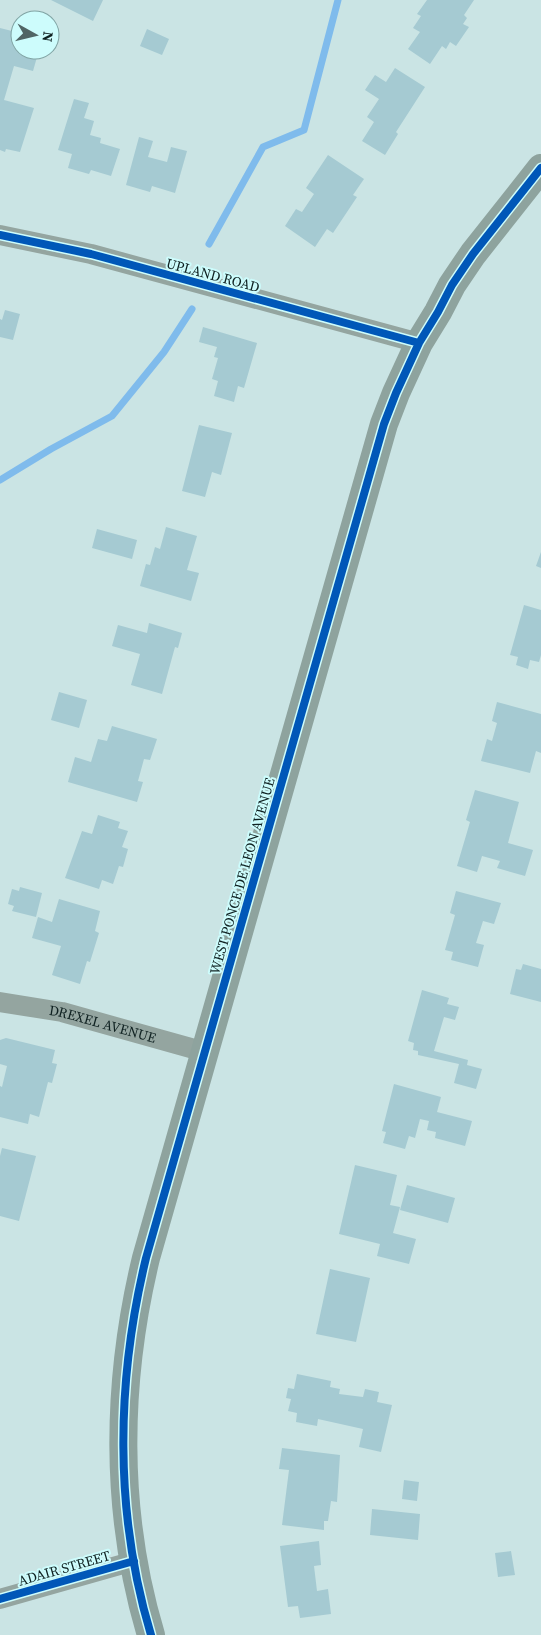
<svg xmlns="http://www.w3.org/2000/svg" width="541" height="1635" font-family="'Source Serif 4',serif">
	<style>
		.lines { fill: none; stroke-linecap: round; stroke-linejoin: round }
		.stream { stroke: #7fbbec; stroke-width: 7 }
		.building { fill: #a5cad2 }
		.minor { stroke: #94a5a0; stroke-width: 20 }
		.secondary { stroke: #8ea39e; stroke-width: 28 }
		.cycleway-casing { stroke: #cdfcfc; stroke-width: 11 }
		.cycleway { stroke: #0057b8; stroke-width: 8 }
		.labels { text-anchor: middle; stroke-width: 4; stroke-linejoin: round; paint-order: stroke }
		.street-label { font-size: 14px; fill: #0f2121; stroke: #cdfcfc }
	</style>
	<rect width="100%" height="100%" fill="#cae4e4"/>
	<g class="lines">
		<path class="stream" d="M 209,244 L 263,147 L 304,130 L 338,0
			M 0,480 L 51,449 L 112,416 L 164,352 L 192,309"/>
	</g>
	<path class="building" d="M 51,0 L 103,0 L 93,21 Z
		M 427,0 L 474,0 L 464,15 L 467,18 L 463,24 L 469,27 L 456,46 L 450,42 L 446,49 L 442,46 L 430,64 L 408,49 L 420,32 L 413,28 L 421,16 L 417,14 Z
		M 0,28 L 20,33 L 20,50 L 39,50 L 33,71 L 14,66 L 4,100 L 34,108 L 20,152 L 6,149 L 5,152 L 0,150 Z
		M 147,29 L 169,39 L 162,55 L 140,46 Z
		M 395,68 L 425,87 L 396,132 L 398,134 L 385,155 L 362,141 L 374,122 L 367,117 L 379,99 L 365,90 L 375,75 L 386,82 Z
		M 74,99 L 89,103 L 84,118 L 94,121 L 90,135 L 101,138 L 100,143 L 120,149 L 111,176 L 91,170 L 89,174 L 68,168 L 72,154 L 58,150 Z
		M 139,137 L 153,141 L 148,157 L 167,162 L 171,147 L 187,151 L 175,193 L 152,186 L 150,192 L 126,185 Z
		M 328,155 L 364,179 L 353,195 L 357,197 L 333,233 L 327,229 L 315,247 L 285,226 L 296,209 L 302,212 L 314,194 L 306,188 Z
		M 5,310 L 20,314 L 13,340 L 0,337 L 0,319 L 2,320 Z
		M 203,327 L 257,343 L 244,388 L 238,386 L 234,402 L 214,396 L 218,381 L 212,379 L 218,358 L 214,357 L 217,347 L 199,342 Z
		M 199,425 L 232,433 L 221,475 L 212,472 L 205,497 L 182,491 Z
		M 166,527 L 197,536 L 187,570 L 199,573 L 191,601 L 140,586 L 146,564 L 150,565 L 155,547 L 160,549 Z
		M 97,529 L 137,540 L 132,559 L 92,548 Z
		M 541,552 L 541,568 L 536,566 Z
		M 524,605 L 541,610 L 541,655 L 539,662 L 530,660 L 528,669 L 516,665 L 518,657 L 510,655 Z
		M 149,623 L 182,633 L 178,648 L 175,647 L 162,694 L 131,685 L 140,654 L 112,646 L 118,625 L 147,633 Z
		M 59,692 L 87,700 L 79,728 L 51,720 Z
		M 497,702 L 541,714 L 541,753 L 536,751 L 530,773 L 481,761 L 487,739 L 492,741 L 497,723 L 492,721 Z
		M 112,726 L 157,739 L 150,760 L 144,759 L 138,781 L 143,782 L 137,802 L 68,782 L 75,757 L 91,762 L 98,739 L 107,741 Z
		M 475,790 L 519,802 L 508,843 L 533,850 L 525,876 L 497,868 L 500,861 L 482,856 L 477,872 L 457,866 L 470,822 L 466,820 Z
		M 98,815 L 120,822 L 118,828 L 128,831 L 122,847 L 128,849 L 123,867 L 119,866 L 113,884 L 102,880 L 99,889 L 65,878 L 82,831 L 92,834 Z
		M 20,887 L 42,893 L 36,917 L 12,911 L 14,906 L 8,904 L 12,889 L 19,891 Z
		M 456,891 L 501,903 L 494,924 L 483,921 L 476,943 L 484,945 L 478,967 L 451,960 L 453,952 L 445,950 L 455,915 L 450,913 Z
		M 59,899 L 100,911 L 95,931 L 99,933 L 90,962 L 87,961 L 80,984 L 52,975 L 61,946 L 32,938 L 38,917 L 52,922 Z
		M 523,964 L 541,969 L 541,1002 L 510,994 L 516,969 L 521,970 Z
		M 422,990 L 449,998 L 447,1004 L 459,1007 L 455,1020 L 444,1017 L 434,1051 L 468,1060 L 467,1065 L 482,1069 L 476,1089 L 454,1083 L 459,1064 L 418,1055 L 418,1051 L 413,1050 L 414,1043 L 408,1041 Z
		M 6,1038 L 55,1050 L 52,1063 L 57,1064 L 52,1083 L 48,1082 L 39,1117 L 30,1114 L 28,1124 L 0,1117 L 0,1086 L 2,1087 L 7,1066 L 0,1064 L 0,1040 Z
		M 394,1084 L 441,1097 L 437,1112 L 472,1121 L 465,1146 L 435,1138 L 436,1132 L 427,1130 L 429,1121 L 420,1119 L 415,1138 L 409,1136 L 405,1149 L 383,1143 L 386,1132 L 382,1131 Z
		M 2,1148 L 36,1156 L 19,1221 L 0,1216 L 0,1156 Z
		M 355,1165 L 397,1175 L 390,1205 L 400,1207 L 393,1233 L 416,1239 L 409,1264 L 377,1256 L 380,1244 L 339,1234 Z
		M 407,1185 L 455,1198 L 448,1223 L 400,1210 Z
		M 330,1269 L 370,1278 L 356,1342 L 316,1334 Z
		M 297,1374 L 331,1381 L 330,1387 L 340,1389 L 339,1394 L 363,1397 L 365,1389 L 379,1392 L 377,1402 L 392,1405 L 381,1452 L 359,1447 L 363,1429 L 318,1419 L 317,1426 L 296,1422 L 297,1413 L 288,1411 L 291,1399 L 286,1398 L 288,1388 L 294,1389 Z
		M 282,1448 L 340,1455 L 337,1502 L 331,1501 L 328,1521 L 324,1521 L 324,1530 L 282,1525 L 289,1470 L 279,1469 Z
		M 404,1480 L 419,1482 L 417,1501 L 402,1499 Z
		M 372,1509 L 420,1514 L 418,1540 L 370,1535 Z
		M 319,1541 L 321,1565 L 314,1566 L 317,1591 L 328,1589 L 331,1614 L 300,1618 L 298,1606 L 288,1607 L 280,1546 Z
		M 511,1551 L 515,1575 L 498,1577 L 495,1553 Z"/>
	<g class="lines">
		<g class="minor">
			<path d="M 0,235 L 91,254 L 419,343"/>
			<path id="s1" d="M 0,1002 L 62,1012 L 205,1052"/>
			<path d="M 0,1599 L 134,1561"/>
		</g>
		<path class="secondary" d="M 151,1635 C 114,1512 116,1382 146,1258 L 384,424 L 396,393 L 419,343 L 438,312 L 452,285 L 473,254 L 541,168"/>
		<g class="cycleway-casing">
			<path id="cycleway" d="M 0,235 L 91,254 L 419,343
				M 0,1599 L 134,1561
				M 151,1635 C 114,1512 116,1382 146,1258 L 384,424 L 396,393 L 419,343 L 438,312 L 452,285 L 473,254 L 541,168"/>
		</g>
		<use href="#cycleway" class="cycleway"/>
	</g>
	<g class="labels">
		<g class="street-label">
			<text transform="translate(213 275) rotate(15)" y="5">UPLAND ROAD</text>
			<text transform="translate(242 876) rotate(-74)" y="5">WEST PONCE DE LEON AVENUE</text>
			<text dy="5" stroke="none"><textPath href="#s1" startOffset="105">DREXEL AVENUE</textPath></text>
			<text transform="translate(64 1568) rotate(-16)" y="5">ADAIR STREET</text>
		</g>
	</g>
	<g transform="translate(35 35) rotate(98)"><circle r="24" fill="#cdfcfc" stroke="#81a4a4"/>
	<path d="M0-4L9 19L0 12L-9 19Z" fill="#506565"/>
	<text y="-8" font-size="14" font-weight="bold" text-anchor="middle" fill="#0f2121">N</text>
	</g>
</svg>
